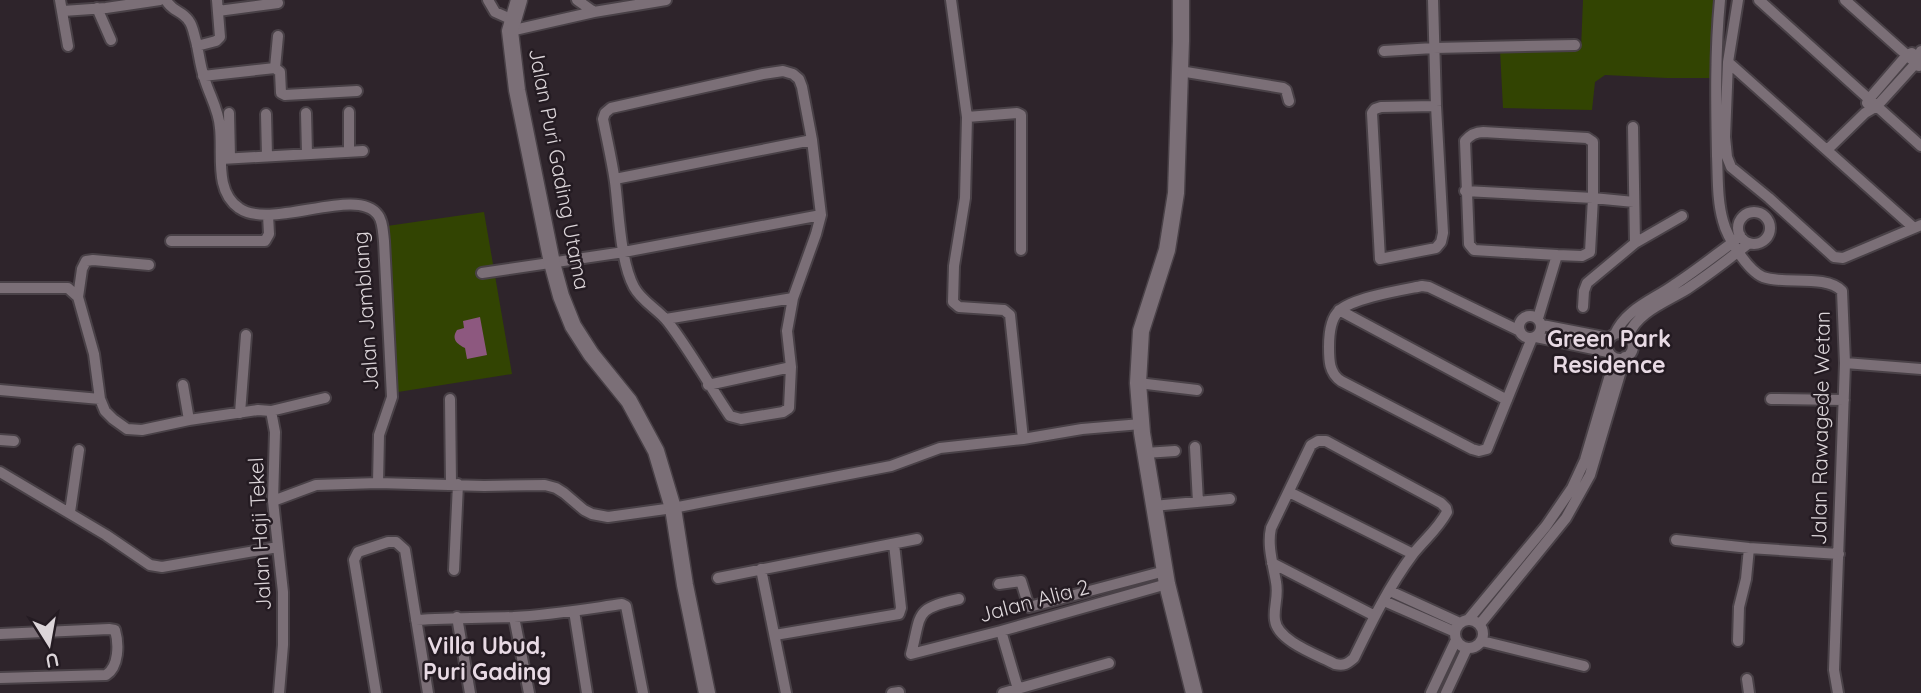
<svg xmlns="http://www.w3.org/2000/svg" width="1921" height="693" font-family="Quicksand,sans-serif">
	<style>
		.green { fill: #324402 }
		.water { fill: #8d587f }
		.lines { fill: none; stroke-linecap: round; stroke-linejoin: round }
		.street-casing { stroke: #494147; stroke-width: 14 }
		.secondary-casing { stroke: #494147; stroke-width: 19 }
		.street { stroke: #7b6f77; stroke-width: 10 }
		.secondary { stroke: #7b6f77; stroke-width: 16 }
		.labels { text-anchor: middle; stroke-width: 5; stroke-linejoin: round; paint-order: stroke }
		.street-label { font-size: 21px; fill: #dcd5d9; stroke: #241b22 }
		.neighbourhood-label { font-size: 23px; font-weight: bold; fill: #e8dae4; stroke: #241b22 }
	</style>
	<rect width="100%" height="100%" fill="#2e242b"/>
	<path class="green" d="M 1583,0 L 1718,0 L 1713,78 L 1667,78 L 1605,75 L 1595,82 L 1592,110 L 1503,108 L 1500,50 L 1581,49 Z
		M 484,212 L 512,374 L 398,392 L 387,226 Z"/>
	<path class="water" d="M 480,317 L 487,355 L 467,359 L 465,348 C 457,344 451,339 457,330 L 464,328 L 463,321 Z"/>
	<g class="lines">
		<g class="street-casing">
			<path id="street" d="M 60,0 L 68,46
				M 166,0 C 172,12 182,10 189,21 C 193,26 194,35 196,41 C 199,53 200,66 204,77 C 209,95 219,110 220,128 C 223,154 214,191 239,208 C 271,231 357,185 378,215 C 383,221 383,233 384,241 L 392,397 L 379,435 L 378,483
				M 488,0 L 495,12 L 513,20
				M 577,0 L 594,12
				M 951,0 L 967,117 L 965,198 L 954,266 L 953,302 L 959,307 L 1004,310 L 1010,315 L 1023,439
				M 1433,0 L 1436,106 L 1443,233 L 1441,242 L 1436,248 L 1380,259 L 1372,113 L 1375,109 L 1381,107 L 1436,106
				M 1720,0 C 1715,52 1716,104 1717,156 C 1718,178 1717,200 1723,221 C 1727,237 1747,270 1763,277 C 1784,285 1826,274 1842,291 L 1845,363 L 1834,670 L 1838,693
				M 1738,0 L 1728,62 L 1725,137 L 1727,157 L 1731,167 L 1769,198 L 1834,257 L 1843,258 L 1921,225
				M 1759,0 L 1921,146
				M 1845,0 L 1919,66
				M 97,8 L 111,40
				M 63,11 L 106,8 L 160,0
				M 218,11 L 278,3
				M 510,31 L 594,12 L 666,0
				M 197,46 L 216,41 L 220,37 L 217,0
				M 1384,51 L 1434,48 L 1575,45
				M 1728,62 L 1914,228
				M 275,68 L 280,72 L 281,93 L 285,95 L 357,91
				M 783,71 L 793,74 L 799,79 L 802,87 L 812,140 L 821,215 L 816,234 L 793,298 L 787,331 L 791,367 L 789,408 L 783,412 L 741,419 L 730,416 C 709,385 691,352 668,322 C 658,309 642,302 634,287 C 620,261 619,212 615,182 C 612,161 607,140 603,119 L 605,113 L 611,108 L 763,74 Z
				M 1180,71 L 1283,88 L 1286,90 L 1289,101
				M 203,76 L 275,68 L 278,36
				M 1867,103 L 1869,99 L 1907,55 L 1912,53
				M 229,113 L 230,158
				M 306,113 L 307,154
				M 266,114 L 267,156
				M 967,117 L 1017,113 L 1021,115 L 1021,250
				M 1633,127 L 1635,243
				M 1827,150 L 1865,113 L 1877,106 L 1916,63 L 1921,51
				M 349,152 L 349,112
				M 221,159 L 363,151
				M 615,179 L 812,140
				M 1465,191 L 1593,198 L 1634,202
				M1738 228a16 16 0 1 1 32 0a16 16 0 1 1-32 0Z
				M 171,241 L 265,241 L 269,234 L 268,215
				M 482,273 L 624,252 L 821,215
				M 0,288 L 68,288 L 78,297 L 94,354 L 100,399 L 105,411 L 113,419 L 127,429 L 142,430 L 189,420 L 258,410 L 271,411 L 275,432 L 273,501 L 283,592 L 283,645 L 279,693
				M 78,297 L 82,269 L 86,261 L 93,260 L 149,265
				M 1583,307 L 1584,291 L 1587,283 L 1635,243 L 1682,216
				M 1339,310 L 1507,400
				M1519 327a11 11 0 1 1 22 0a11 11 0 1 1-22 0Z
				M 1538,318 L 1557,255 L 1474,250 L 1469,244 L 1465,141 C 1470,135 1475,132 1483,132 L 1587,138 L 1593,142 L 1593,198 L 1590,252 L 1582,256 L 1557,255
				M 666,319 L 793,298
				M 1542,325 L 1609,338
				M 1520,331 L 1429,287 L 1422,286 C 1402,290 1352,298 1339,311 C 1330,319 1329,336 1329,347 C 1329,360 1329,373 1341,381 L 1472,449 L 1479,451 L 1487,449 L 1532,338
				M1607 346a13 13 0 1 1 26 0a13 13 0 1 1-26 0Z
				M 1615,334 C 1626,309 1653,300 1674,285 C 1694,272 1713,257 1732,243 L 1740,235
				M 1628,336 C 1637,312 1666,302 1687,289 C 1708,275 1729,259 1749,243
				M 1536,337 L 1608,352
				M 1845,363 L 1921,369
				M 1138,383 L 1197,390
				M 183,385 L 189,420
				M 708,385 L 791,367
				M 0,390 L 100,399
				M 450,399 L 451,484
				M 1771,399 L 1844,400
				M 271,411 L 325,398
				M 240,413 L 246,335
				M 0,440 L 14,441
				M 1318,441 L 1326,441 L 1441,503 L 1446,508 L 1447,512 C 1438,529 1424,540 1413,554 C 1389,586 1371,623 1354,658 C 1347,664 1344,666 1335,664 C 1318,655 1277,641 1275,620 C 1273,608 1279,597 1276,582 C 1273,564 1267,546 1271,528 L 1311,445 Z
				M 1195,447 L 1198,502
				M 1145,453 L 1175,451
				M 0,472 L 106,535 L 150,565 L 162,567 L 278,547
				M 1289,492 L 1413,554
				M 273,501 L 316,485 L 378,483 L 484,486 L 545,485 L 556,488 L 564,493 L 584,510 L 592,514 L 608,517 L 673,508 L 891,466 L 940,448 L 1023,439 L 1082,429 L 1141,424
				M 1153,506 L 1230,499
				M 70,512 L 79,450
				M 1676,540 L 1749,548 L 1839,554
				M 1272,563 L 1375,616
				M 761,569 L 786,693
				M 454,570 L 458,484
				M 718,578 L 917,539
				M 999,584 L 1021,581 L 1029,607 L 1165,571
				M 1390,591 L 1460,623
				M 959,599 C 913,609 922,613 911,654 L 1001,631 L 1167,584
				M 1384,601 L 1455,632
				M 574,611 L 587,693
				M 457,617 L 470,693
				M 514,617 L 529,693
				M1455 634a14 14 0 1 1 28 0a14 14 0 1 1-28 0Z
				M 416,620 C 449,618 481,618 514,617 C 550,615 586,609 622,604 L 626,606 L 643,693
				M 1468,620 L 1546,526 L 1572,488 L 1585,460 L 1615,358
				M 1480,624 L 1566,518 L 1590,475 L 1625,357
				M 1001,631 L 1018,689
				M 0,634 L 109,629 L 115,630 C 119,644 119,667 106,675 L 0,678
				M 775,635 L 899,614 L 901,608 L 894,544
				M 1482,641 L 1584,666
				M 1738,641 L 1739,607 L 1746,579 L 1749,548
				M 1747,679 L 1749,693
				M 376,693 L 354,560 L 358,552 L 388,542 L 396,542 L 405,550 L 428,693
				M 892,693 L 899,692
				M 1003,693 L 1109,663
				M 1431,693 L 1456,640
				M 1446,693 L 1467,648"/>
		</g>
		<g class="secondary-casing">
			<path id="secondary" d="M 519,0 L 510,31 L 517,90 L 552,263 L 561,296 L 573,326 L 591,354 L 629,401 L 656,451 L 673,508 L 685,585 L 707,693
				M 1181,0 L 1181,41 L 1176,193 L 1167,250 L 1141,331 L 1138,383 L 1142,433 L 1167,584 L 1194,693"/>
		</g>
		<use href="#street" class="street"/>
		<use href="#secondary" class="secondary"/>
	</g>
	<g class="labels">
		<g class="street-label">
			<text transform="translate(559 169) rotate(79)" y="7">Jalan Puri Gading Utama</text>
			<text transform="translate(366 311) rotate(-94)" y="7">Jalan Jamblang</text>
			<text transform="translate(1821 428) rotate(-89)" y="7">Jalan Rawagede Wetan</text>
			<text transform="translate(260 534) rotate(-93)" y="7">Jalan Haji Tekel</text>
			<text transform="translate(1034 601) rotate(-15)" y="7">Jalan Alia 2</text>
		</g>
		<g class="neighbourhood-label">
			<text x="1609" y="347">Green Park<tspan x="1609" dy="26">Residence</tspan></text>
			<text x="487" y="654">Villa Ubud,<tspan x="487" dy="26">Puri Gading</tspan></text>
		</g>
	</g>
	<g transform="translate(49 644) rotate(169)" stroke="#241b22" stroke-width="5" paint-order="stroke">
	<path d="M0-5L12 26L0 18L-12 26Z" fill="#dcd5d9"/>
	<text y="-10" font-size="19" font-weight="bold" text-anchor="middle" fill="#dcd5d9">U</text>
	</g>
</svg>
